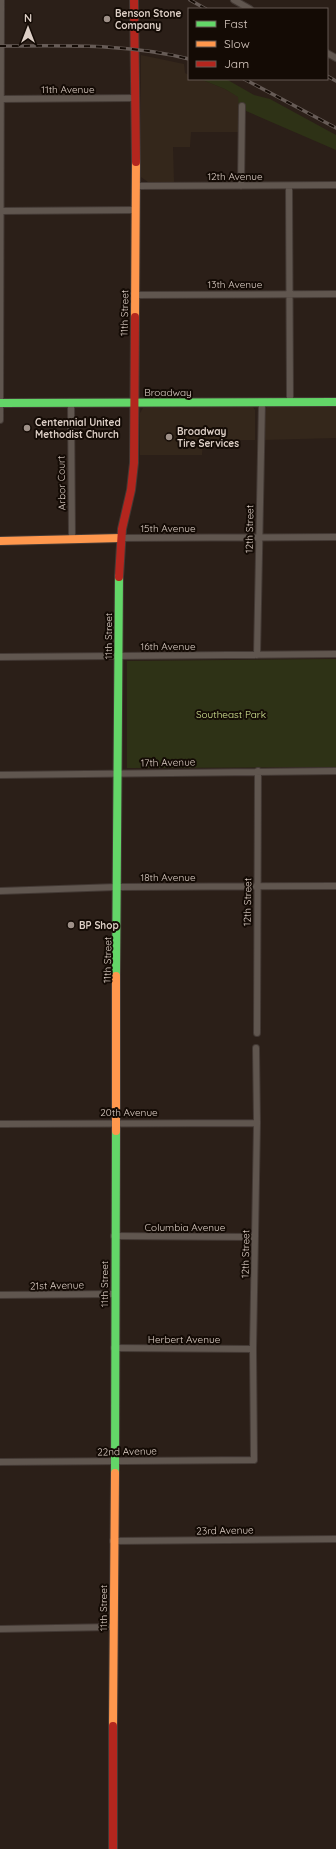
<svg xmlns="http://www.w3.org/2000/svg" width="336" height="1849" font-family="Quicksand,sans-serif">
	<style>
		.commercial { fill: #34271b }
		.green { fill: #2e3216 }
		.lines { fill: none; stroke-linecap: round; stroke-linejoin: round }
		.street-casing { stroke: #433934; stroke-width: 8 }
		.fast-casing { stroke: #433934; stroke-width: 10 }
		.slow-casing { stroke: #433934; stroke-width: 10 }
		.jam-casing { stroke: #433934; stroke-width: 10 }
		.street { stroke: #60564f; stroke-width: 6 }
		.fast { stroke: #63d668; stroke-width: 8 }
		.slow { stroke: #ff974d; stroke-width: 8 }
		.jam { stroke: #b3261e; stroke-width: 8 }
		.rail-casing { stroke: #665b56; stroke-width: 3.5 }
		.rail { stroke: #140b05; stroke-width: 2; stroke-dasharray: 6; stroke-linecap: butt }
		.poi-dot { fill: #9f9189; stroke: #140b05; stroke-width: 1.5 }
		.labels { text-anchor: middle; stroke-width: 4; stroke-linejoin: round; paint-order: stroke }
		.poi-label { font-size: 10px; font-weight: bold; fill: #ddcfc6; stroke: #140b05; text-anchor: start }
		.street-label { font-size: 10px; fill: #ddcfc6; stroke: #140b05 }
		.park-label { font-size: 10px; fill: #d4e794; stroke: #140b05 }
	</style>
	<rect width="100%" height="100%" fill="#2b1f18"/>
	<path class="commercial" d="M 141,55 L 184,64 L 185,73 L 189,75 L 189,79 L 200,79 L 225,89 L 239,97 L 239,132 L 191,132 L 190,147 L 173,147 L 174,182 L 148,182 L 141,177 Z
		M 336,405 L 336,438 L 263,440 L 264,411 L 267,407 Z
		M 249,406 L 253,407 L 255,410 L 255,440 L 203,440 L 202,455 L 140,455 L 140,413 L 143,408 Z"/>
	<path class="green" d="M 200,79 L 226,79 L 254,95 L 270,99 L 336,135 L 336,150 L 239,108 L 238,97 L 225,89 Z
		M 336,659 L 336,767 L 127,768 L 127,661 Z"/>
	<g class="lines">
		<g class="street-casing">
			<path id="street" d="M 234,0 L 250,9
				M 327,53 L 336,58
				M 0,99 L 136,98
				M 135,186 L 336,185
				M 241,186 L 242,106
				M 289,186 L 290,402
				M 0,211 L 135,210
				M 134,295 L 336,294
				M 71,403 L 72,539
				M 0,420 L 1,0
				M 121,538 L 336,537
				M 257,655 L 262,402
				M 0,657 L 336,654
				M 0,775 L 336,771
				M 0,891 L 117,887 L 336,886
				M 257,1033 L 258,771
				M 0,1124 L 257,1123
				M 114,1236 L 255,1237
				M 0,1295 L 114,1294
				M 114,1348 L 253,1349
				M 0,1462 L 254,1460 L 253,1349 L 257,1123 L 256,1048
				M 113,1541 L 336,1539
				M 0,1629 L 113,1627"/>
		</g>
		<g class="fast-casing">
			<path id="fast" d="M 0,403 L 336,402
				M 116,976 L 119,577
				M 115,1473 L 116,1131"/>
		</g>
		<g class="slow-casing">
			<path id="slow" d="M 135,317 L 136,162
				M 0,541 L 121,538
				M 116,1131 L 116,976
				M 113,1726 L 115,1473"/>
		</g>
		<g class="jam-casing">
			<path id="jam" d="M 134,0 L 136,162
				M 119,577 L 122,529 L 131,490 L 134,463 L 135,317
				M 113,1849 L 113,1726"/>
		</g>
		<use href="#street" class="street"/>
		<use href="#fast" class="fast"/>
		<use href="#slow" class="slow"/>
		<use href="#jam" class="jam"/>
		<g class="rail-casing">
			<path id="rail" d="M 190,0 L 206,9
				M 0,46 C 63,46 128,43 189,59
				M 327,76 L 336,81
				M 244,79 L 336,128"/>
		</g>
		<use href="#rail" class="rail"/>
	</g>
	<g class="poi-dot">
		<circle cx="107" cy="19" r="4"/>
		<circle cx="27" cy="428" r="4"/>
		<circle cx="169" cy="437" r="4"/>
		<circle cx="71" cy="925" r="4"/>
	</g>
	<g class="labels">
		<g class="poi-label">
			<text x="115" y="17">Benson Stone<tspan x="115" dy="12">Company</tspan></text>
			<text x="35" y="426">Centennial United<tspan x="35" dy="12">Methodist Church</tspan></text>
			<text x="177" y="435">Broadway<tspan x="177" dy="12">Tire Services</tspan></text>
			<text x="79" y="929">BP Shop</text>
		</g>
		<g class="street-label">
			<text x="68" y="93">11th Avenue</text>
			<text x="235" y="180">12th Avenue</text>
			<text x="235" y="288">13th Avenue</text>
			<text transform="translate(124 313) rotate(-89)" y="4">11th Street</text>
			<text x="168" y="396">Broadway</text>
			<text transform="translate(61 483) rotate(-91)" y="4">Arbor Court</text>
			<text x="168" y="532">15th Avenue</text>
			<text transform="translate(249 529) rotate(-89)" y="4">12th Street</text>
			<text transform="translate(108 636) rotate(-90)" y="4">11th Street</text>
			<text x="168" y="650">16th Avenue</text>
			<text transform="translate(168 762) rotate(-1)" y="4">17th Avenue</text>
			<text x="168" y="881">18th Avenue</text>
			<text transform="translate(247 902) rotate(-89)" y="4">12th Street</text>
			<text transform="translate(107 960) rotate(-89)" y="4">11th Street</text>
			<text x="129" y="1116">20th Avenue</text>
			<text x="185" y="1231">Columbia Avenue</text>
			<text transform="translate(245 1254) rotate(-89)" y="4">12th Street</text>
			<text transform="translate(104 1284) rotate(-90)" y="4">11th Street</text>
			<text transform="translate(57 1285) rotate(-1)" y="4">21st Avenue</text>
			<text x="184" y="1343">Herbert Avenue</text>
			<text transform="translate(127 1451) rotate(-1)" y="4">22nd Avenue</text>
			<text transform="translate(225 1530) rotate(-1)" y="4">23rd Avenue</text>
			<text transform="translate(103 1608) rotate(-90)" y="4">11th Street</text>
		</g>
		<g class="park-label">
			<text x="231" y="718">Southeast Park</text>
		</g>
	</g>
	<rect x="188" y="8" width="140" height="72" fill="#140b05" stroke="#645952"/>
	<rect x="196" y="21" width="20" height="6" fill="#63d668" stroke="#645952"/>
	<text x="224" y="28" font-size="12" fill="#ddcfc6">Fast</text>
	<rect x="196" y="41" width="20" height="6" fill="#ff974d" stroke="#645952"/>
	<text x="224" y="48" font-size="12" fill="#ddcfc6">Slow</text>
	<rect x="196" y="61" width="20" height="6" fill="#b3261e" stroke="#645952"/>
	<text x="224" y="68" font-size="12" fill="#ddcfc6">Jam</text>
	<g transform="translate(28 28)" stroke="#140b05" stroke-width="3" paint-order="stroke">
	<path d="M0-3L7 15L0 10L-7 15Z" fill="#ddcfc6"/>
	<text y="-6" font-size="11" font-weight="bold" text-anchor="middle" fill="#ddcfc6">N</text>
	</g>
</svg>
